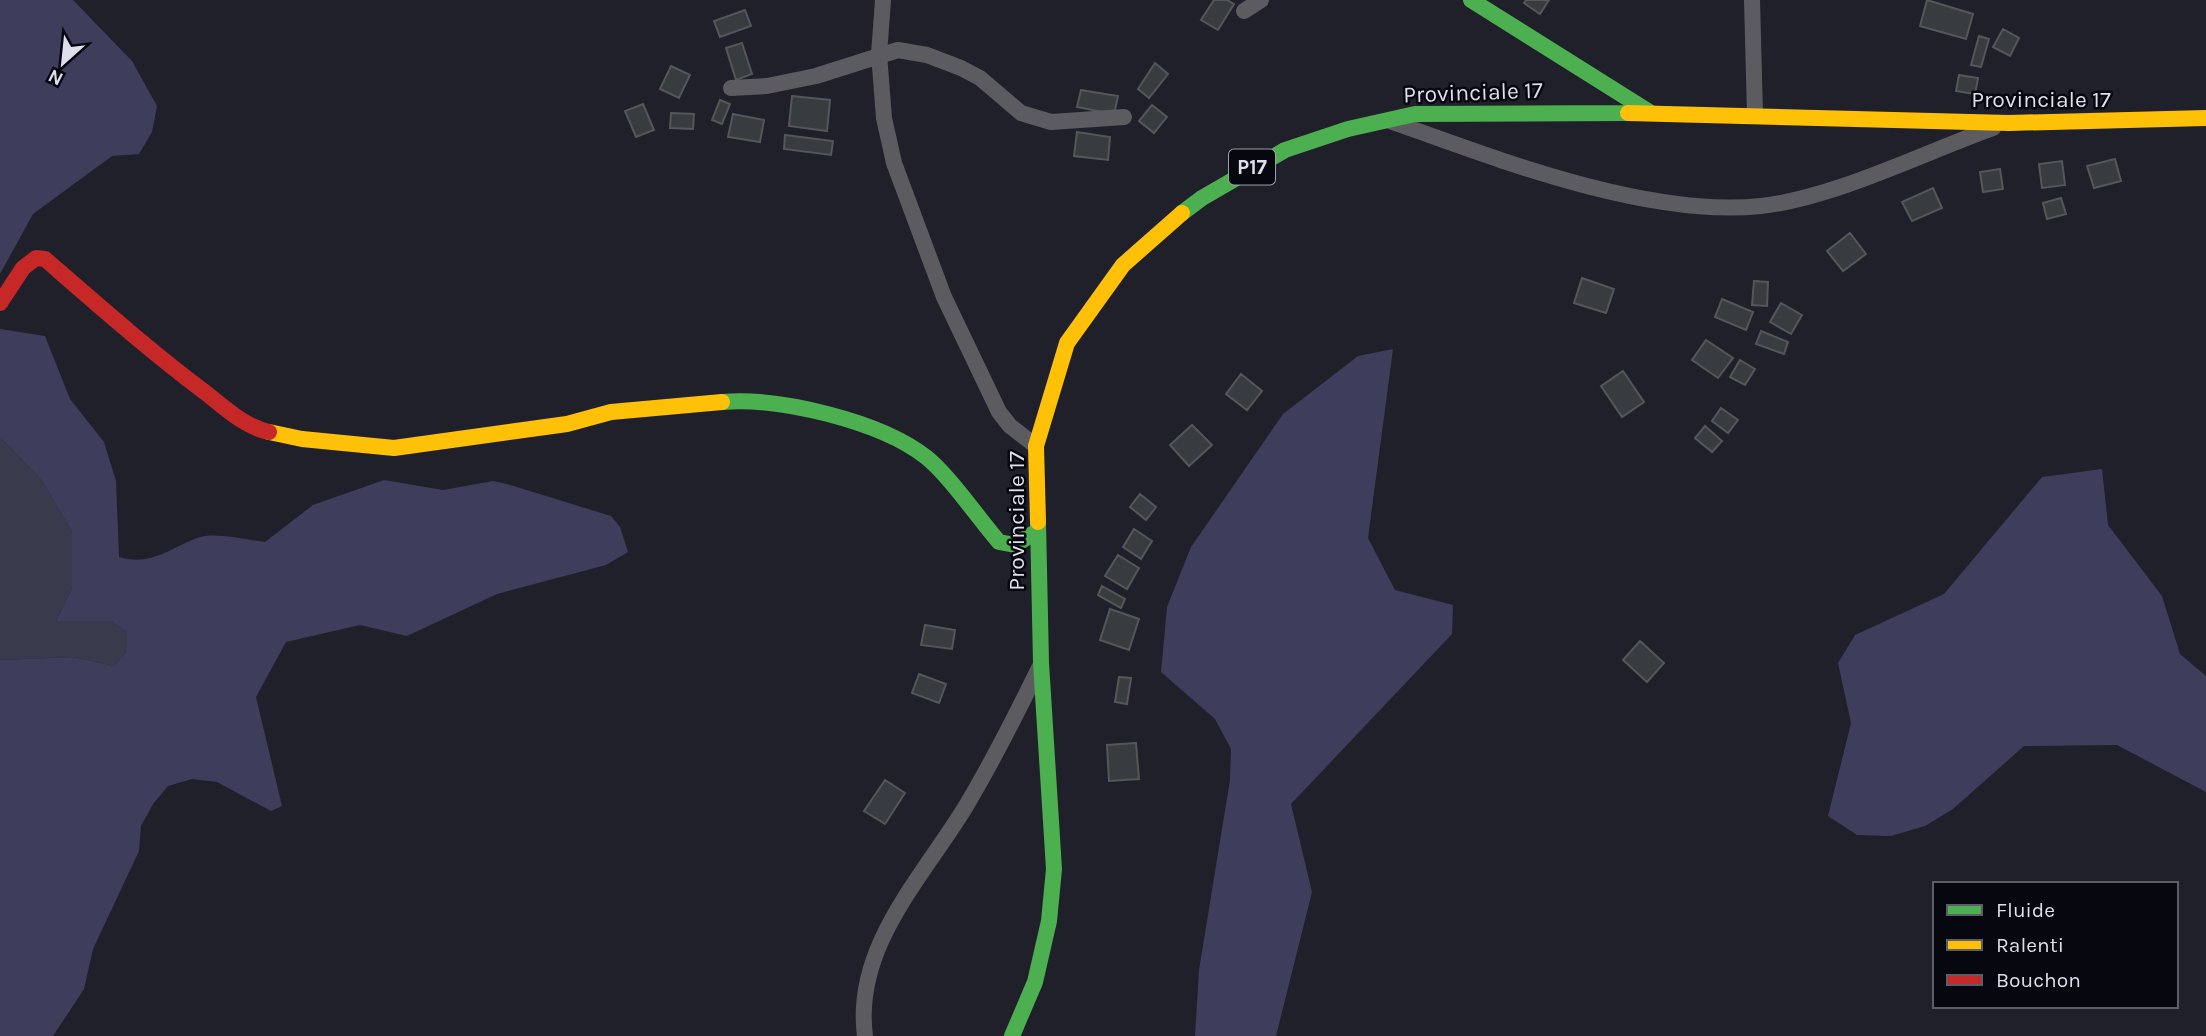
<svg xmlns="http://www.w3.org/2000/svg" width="2206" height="1036" font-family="Karla,sans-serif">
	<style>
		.green { fill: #3a3a4d }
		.forest { fill: #3e3d5b }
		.building { fill: #383c3e; stroke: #535759; stroke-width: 2 }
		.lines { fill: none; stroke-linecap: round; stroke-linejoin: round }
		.street { stroke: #5b5b60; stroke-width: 16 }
		.fast { stroke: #4caf50; stroke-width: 16 }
		.slow { stroke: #ffc107; stroke-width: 16 }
		.jam { stroke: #c62828; stroke-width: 16 }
		.labels { text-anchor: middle; stroke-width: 5; stroke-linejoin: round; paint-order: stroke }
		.shield { fill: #07070f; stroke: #9e9eaa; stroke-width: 2 }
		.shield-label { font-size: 21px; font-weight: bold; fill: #dedeec }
		.street-label { font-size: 23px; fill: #dedeec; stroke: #07070f }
	</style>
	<rect width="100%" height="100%" fill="#20202b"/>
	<path class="green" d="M 0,437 L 42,481 L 72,532 L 72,588 L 56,621 L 112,621 L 127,633 L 127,651 L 114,666 L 73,657 L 0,660 Z"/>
	<path class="forest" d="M 0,0 L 73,0 L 132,61 L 157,106 L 152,132 L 139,154 L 112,156 L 33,214 L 0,274 Z
		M 0,329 L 45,336 L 70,399 L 104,442 L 116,481 L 119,557 C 152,567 171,547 200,537 C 214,532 249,540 265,542 L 313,505 L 384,480 L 443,490 L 493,481 L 507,484 L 611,516 L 620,527 L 628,552 L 606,565 L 497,594 L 407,636 L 360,625 L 286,642 L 256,697 L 282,806 L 271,811 L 217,782 L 192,779 L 168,786 L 153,804 L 141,826 L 139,851 L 93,949 L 84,989 L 53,1036 L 0,1036 L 0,660 L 73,657 L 114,666 L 127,651 L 127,633 L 112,621 L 56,621 L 72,588 L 72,532 L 42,481 L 0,437 Z
		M 1393,349 L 1368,538 L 1395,590 L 1453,605 L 1452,634 L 1291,804 L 1312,892 L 1276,1036 L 1195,1036 L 1199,970 L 1230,780 L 1231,749 L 1215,719 L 1161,672 L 1167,607 L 1191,547 L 1283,414 L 1358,356 Z
		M 2102,469 L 2108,525 L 2162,596 L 2180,654 L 2206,676 L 2206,792 L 2117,745 L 2024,746 L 1953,809 L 1925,826 L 1891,836 L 1857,835 L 1828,816 L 1851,723 L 1838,663 L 1855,635 L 1944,594 L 2042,477 Z"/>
	<path class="building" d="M 1214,0 L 1227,0 L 1234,4 L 1218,30 L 1201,20 Z
		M 1526,0 L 1549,0 L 1540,14 L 1524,3 Z
		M 1927,0 L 1973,14 L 1966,39 L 1920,26 Z
		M 745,10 L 751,26 L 720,37 L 714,21 Z
		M 2003,29 L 2019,38 L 2010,56 L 1993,47 Z
		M 1979,36 L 1989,39 L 1981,67 L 1971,65 Z
		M 742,43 L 752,74 L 736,80 L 726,48 Z
		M 1155,63 L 1168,74 L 1149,98 L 1138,89 Z
		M 671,66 L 690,75 L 679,98 L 660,89 Z
		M 1959,75 L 1978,78 L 1975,94 L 1956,91 Z
		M 1081,90 L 1118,96 L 1114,114 L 1077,107 Z
		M 792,96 L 830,100 L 827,131 L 789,126 Z
		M 720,100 L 730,104 L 722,124 L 712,120 Z
		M 643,104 L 654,130 L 636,137 L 625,111 Z
		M 1152,105 L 1167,117 L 1154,133 L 1139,121 Z
		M 671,113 L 694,114 L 693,129 L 670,128 Z
		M 733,114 L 764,120 L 760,142 L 728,137 Z
		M 1077,132 L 1110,137 L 1108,160 L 1074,156 Z
		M 785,135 L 833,141 L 831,155 L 784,149 Z
		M 2115,159 L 2121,181 L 2094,188 L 2087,166 Z
		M 2062,161 L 2065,185 L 2042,188 L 2039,164 Z
		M 2000,169 L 2003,189 L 1983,192 L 1980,172 Z
		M 1933,188 L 1942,208 L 1912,221 L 1902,202 Z
		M 2061,198 L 2066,214 L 2047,219 L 2043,203 Z
		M 1850,233 L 1866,254 L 1843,271 L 1827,251 Z
		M 1582,278 L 1614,289 L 1606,313 L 1574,303 Z
		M 1754,281 L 1768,282 L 1767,306 L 1752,305 Z
		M 1722,299 L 1753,312 L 1746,330 L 1715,317 Z
		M 1781,303 L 1802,315 L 1791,334 L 1770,322 Z
		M 1761,331 L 1788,342 L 1784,354 L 1756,344 Z
		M 1706,340 L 1733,358 L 1718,378 L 1692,360 Z
		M 1740,360 L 1755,369 L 1745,385 L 1730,377 Z
		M 1623,371 L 1644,402 L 1622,417 L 1601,386 Z
		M 1241,374 L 1262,391 L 1247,410 L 1226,394 Z
		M 1721,408 L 1738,420 L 1728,433 L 1712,421 Z
		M 1192,425 L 1212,445 L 1189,466 L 1170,445 Z
		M 1705,426 L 1722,441 L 1712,452 L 1695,438 Z
		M 1140,494 L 1156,507 L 1146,520 L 1130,507 Z
		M 1134,529 L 1152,541 L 1141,559 L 1123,547 Z
		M 1118,555 L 1139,568 L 1127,589 L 1105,576 Z
		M 1102,586 L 1125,599 L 1121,608 L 1098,595 Z
		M 1110,609 L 1139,619 L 1129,650 L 1100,640 Z
		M 925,625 L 955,630 L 952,649 L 921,645 Z
		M 1640,641 L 1664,663 L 1647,682 L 1623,660 Z
		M 919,674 L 946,684 L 939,703 L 912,693 Z
		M 1119,677 L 1131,678 L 1127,704 L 1115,702 Z
		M 1136,743 L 1139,779 L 1109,781 L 1107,745 Z
		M 885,780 L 905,793 L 885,824 L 864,811 Z"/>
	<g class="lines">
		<path class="street" d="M 883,0 L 879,54 L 884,118 L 894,163 L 944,297 L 999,412 L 1010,426 L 1036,446
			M 1752,0 L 1755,115
			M 1244,11 L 1261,0
			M 731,88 L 767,86 L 816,76 L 898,50 L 927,55 L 961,68 L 980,78 L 1021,113 L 1051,122 L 1124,117
			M 1390,121 C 1497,159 1647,218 1761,206 C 1834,198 1923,153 1993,128
			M 865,1036 C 853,947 923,877 966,806 C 993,761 1016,715 1039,668"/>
		<path class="fast" d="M 1471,0 L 1651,113
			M 1182,213 L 1202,198 L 1285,150 L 1348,129 L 1415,114 L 1628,113
			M 722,402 C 779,397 880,421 926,457 C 948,474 979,519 999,542 L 1015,545 L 1037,531
			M 1012,1036 L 1035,982 L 1049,921 L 1054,869 L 1041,663 L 1038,522"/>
		<path class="slow" d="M 1628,113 L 2009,123 L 2206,118
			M 269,432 L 302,439 L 394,448 L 567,424 L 611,412 L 722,402
			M 1038,522 L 1036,446 L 1067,343 L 1123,265 L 1182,213"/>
		<path class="jam" d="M 0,303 L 23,268 L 36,258 L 45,259 C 98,305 150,351 206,393 C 225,408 245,427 269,432"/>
	</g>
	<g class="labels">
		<rect class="shield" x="1229" y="149.5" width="46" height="35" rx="5"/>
		<g class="shield-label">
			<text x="1252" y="174">P17</text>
		</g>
		<g class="street-label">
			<text transform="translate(1473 92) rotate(-2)" y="8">Provinciale 17</text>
			<text x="2041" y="107">Provinciale 17</text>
			<text transform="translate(1016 521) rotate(-90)" y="8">Provinciale 17</text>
		</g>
	</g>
	<rect x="1933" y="882" width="245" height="126" fill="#07070f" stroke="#5d5d67" stroke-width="2"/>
	<rect x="1947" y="905" width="35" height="10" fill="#4caf50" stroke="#5d5d67" stroke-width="2"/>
	<text x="1996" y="917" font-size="21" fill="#dedeec">Fluide</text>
	<rect x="1947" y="940" width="35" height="10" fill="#ffc107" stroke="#5d5d67" stroke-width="2"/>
	<text x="1996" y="952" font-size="21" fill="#dedeec">Ralenti</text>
	<rect x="1947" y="975" width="35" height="10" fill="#c62828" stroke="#5d5d67" stroke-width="2"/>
	<text x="1996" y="987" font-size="21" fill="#dedeec">Bouchon</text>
	<g transform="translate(63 63) rotate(207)" stroke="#07070f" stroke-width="5" paint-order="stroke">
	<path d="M0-5L12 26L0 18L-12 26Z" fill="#dedeec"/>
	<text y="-10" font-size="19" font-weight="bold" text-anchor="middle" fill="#dedeec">N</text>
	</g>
</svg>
